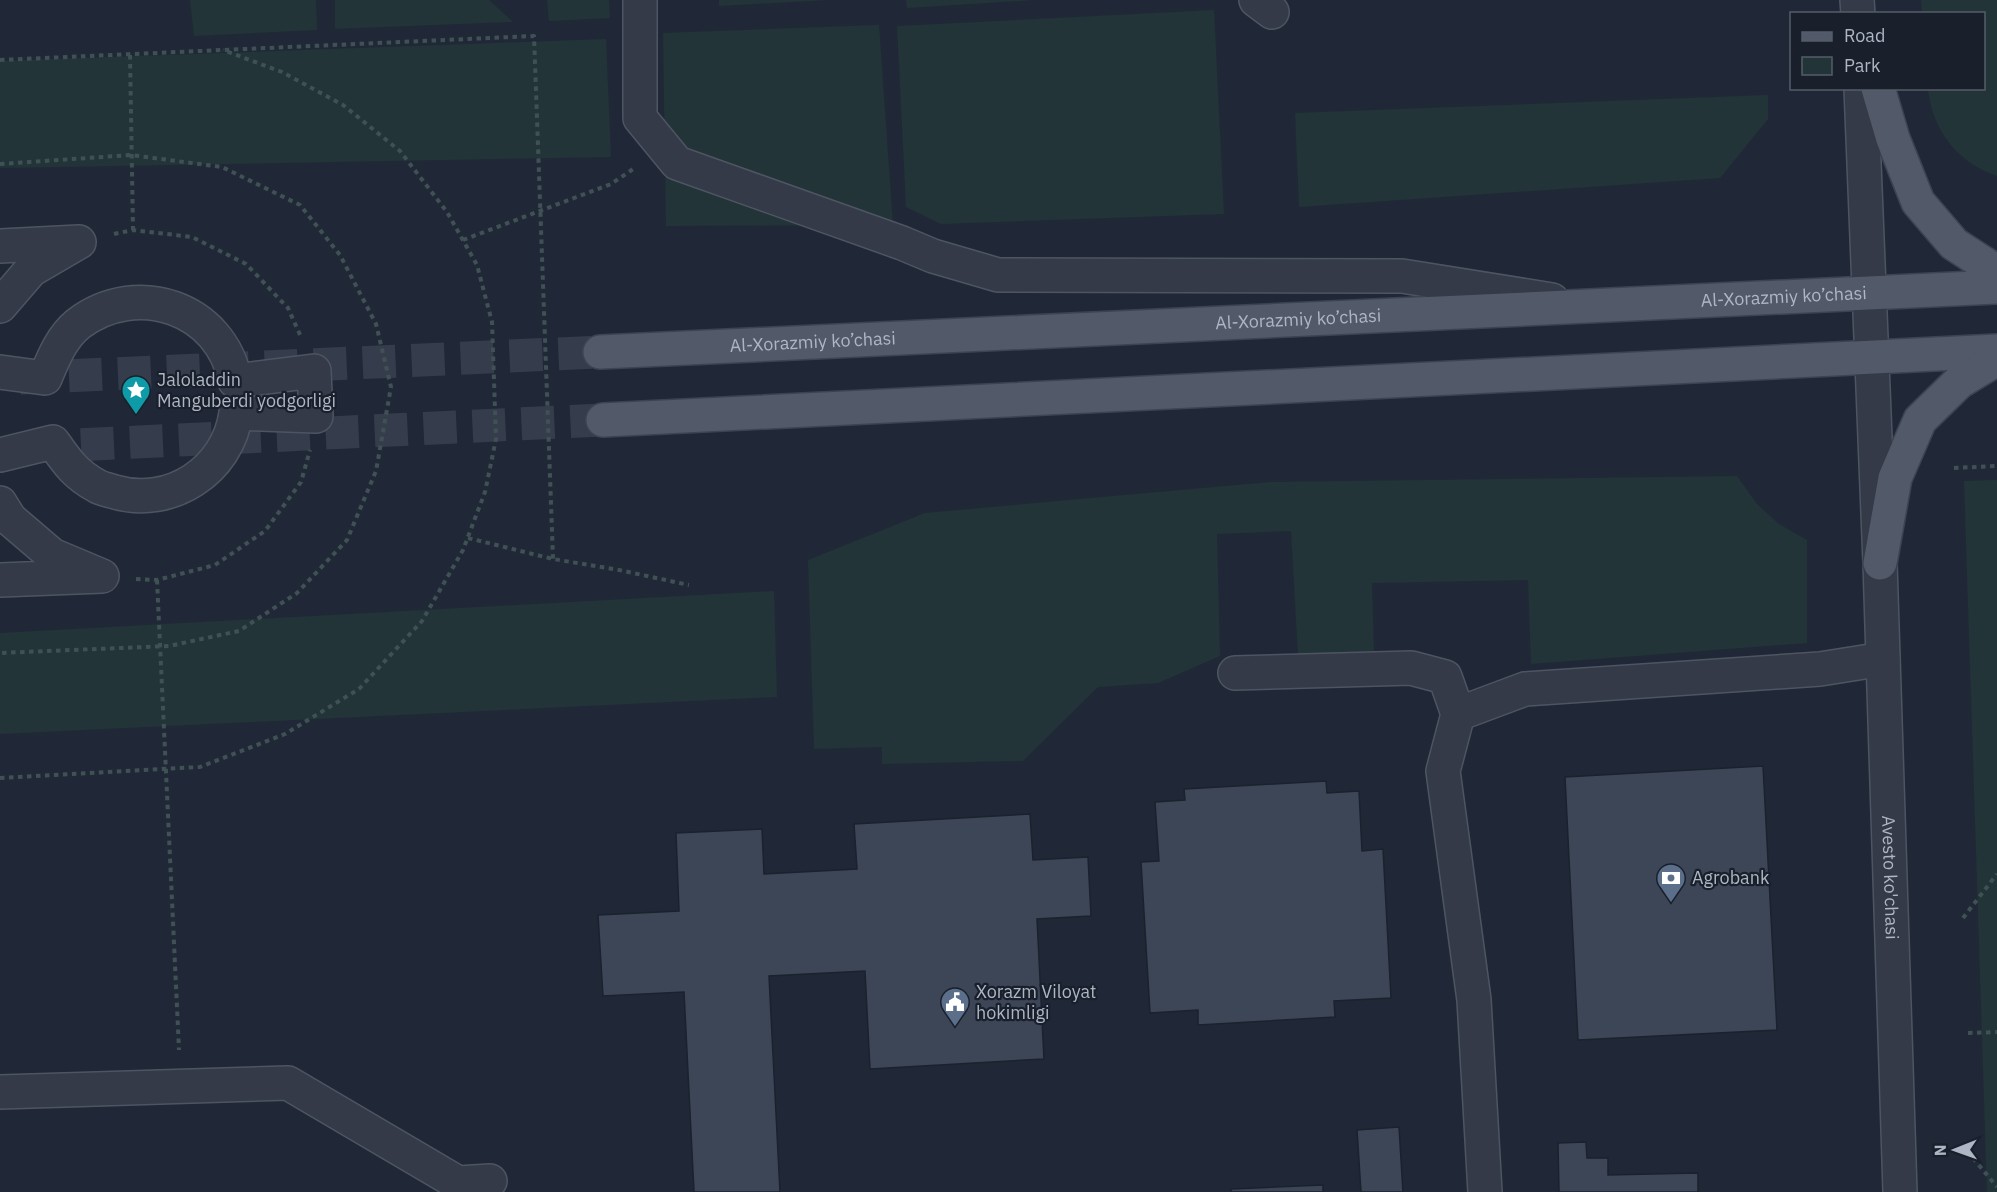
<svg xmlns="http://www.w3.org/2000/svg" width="1997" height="1192" font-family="'IBM Plex Sans',sans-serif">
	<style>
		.green { fill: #223438 }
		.building { fill: #3d4657; stroke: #1b222e; stroke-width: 1.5 }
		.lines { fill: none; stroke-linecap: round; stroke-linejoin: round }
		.major-tunnel { stroke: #353d4c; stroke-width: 33; stroke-dasharray: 33 16; stroke-linecap: butt }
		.minor-casing { stroke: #4e5562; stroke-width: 36 }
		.major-casing { stroke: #3d4451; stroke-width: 36 }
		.path { stroke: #405155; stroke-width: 4; stroke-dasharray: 4.5 4.5; stroke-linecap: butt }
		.minor { stroke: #343a47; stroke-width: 33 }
		.major { stroke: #525968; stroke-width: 33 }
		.labels { text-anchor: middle; stroke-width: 4.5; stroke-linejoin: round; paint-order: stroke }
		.street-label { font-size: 18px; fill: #aeb5c4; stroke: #19202c }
		.poi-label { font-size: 18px; fill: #aeb5c4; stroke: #19202c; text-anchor: start }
	</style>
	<rect width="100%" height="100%" fill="#202837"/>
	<path class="green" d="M 190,0 L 316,0 L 317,30 L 194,36 Z
		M 335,0 L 489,0 L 513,22 L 335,29 Z
		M 547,0 L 609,0 L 610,18 L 549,21 Z
		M 719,0 L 829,0 L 719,6 Z
		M 906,0 L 1034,0 L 907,8 Z
		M 1921,0 L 1997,0 L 1997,176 C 1958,163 1932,130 1928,89 L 1984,88 L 1984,14 L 1922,13 Z
		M 1214,10 L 1224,214 L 941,224 L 906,207 L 897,26 Z
		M 879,25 L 893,225 L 666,226 L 663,33 Z
		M 606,39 L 611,157 L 0,168 L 0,61 Z
		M 1768,95 L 1768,119 L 1720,178 L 1299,207 L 1295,113 Z
		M 1737,476 L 1757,504 L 1779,524 L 1807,540 L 1807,643 L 1531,664 L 1528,580 L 1372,583 L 1374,652 L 1298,654 L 1291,531 L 1217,534 L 1220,656 L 1158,683 L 1098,687 L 1023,761 L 882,764 L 882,747 L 814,749 L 808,560 L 925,513 L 1270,482 Z
		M 1997,480 L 1997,1192 L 1987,1192 L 1964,481 Z
		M 774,591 L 777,697 L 0,734 L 0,633 Z"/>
	<path class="building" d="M 1763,766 L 1777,1030 L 1578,1040 L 1565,777 Z
		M 1326,781 L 1327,793 L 1359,791 L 1362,851 L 1383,849 L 1391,998 L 1334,1001 L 1335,1017 L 1198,1025 L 1198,1010 L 1150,1013 L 1141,862 L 1159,861 L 1155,802 L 1185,800 L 1184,789 Z
		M 1030,814 L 1033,860 L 1088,857 L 1091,916 L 1037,919 L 1044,1059 L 870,1069 L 865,971 L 769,976 L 780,1192 L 694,1192 L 684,992 L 603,996 L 598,915 L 679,911 L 676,833 L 762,829 L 764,874 L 857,869 L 854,824 Z
		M 1399,1127 L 1403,1192 L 1361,1192 L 1357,1130 Z
		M 1586,1142 L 1587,1158 L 1608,1158 L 1608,1175 L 1698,1173 L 1698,1192 L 1559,1192 L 1558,1143 Z
		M 1323,1185 L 1323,1192 L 1231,1192 L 1231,1189 Z"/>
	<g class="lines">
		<path class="major-tunnel" d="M 20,378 L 600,352
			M 32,447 L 603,420"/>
		<g class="minor-casing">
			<g id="minor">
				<path d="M 640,0 L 640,118 L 677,163 L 902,243 L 933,256 L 998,275 L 1402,276 L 1552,300"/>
				<path d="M 1256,0 L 1272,12"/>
				<path d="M 1857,0 L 1858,14"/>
				<path id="s1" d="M 1861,88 L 1880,563 L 1900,1192"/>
				<path d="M 0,246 L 79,242 L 31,270 L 0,306"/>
				<path d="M 0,372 L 45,378 C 53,359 61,338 78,324 C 137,279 222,308 235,381 L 314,371 L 316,416 L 236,413 C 228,471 170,508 115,492 C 109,490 102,489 97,486 C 75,474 67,462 53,442 L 0,455"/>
				<path d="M 0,503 L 10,519 L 52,555 L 102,576 L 0,580"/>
				<path d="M 1235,673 L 1411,668 L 1445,677 L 1458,714"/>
				<path d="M 0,1092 L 288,1083 L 458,1183 L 490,1181"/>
				<path d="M 1485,1192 L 1474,1000 L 1443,771 L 1458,714 L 1525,689 L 1820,669 L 1883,659"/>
			</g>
		</g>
		<g class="major-casing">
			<g id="major">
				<path d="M 1878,88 L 1893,139 L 1918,202 L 1954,244 L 1997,272"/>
				<path id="s2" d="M 600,352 L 1997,287"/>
				<path d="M 603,420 L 1997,351"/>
				<path d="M 1880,563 L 1895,478 L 1920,420 L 1959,382 L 1997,359"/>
			</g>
		</g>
		<path class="path" d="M 130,55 L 133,230
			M 0,60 L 534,36 L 553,559
			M 0,164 L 131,155 L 222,167 L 300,205 L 340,255 L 376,324 L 391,387 L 376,471 L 347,540 L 297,593 L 239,631 L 169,646 L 0,653
			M 114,234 L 133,230 L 192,237 L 246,264 L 288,308 L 301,337
			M 463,240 L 611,184 L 636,167
			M 1954,468 L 1997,466
			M 468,538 L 553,559 L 619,570 L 689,585
			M 136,579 L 157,580 L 215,565 L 265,531 L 301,482 L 310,450
			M 157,580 L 179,1050
			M 0,778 L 200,767 L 285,734 L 359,689 L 422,621 L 463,550 L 485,492 L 496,439 L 492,322 L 477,265 L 447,212 L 400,151 L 343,105 L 282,72 L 223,50
			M 1963,918 L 1997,874
			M 1968,1033 L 1997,1032
			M 1973,1158 L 1997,1187"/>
		<use href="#minor" class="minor"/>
		<use href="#major" class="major"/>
	</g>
	<defs>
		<g id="sight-pin" transform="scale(1.5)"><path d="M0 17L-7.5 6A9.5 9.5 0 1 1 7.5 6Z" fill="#0f9aa8" stroke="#19202c"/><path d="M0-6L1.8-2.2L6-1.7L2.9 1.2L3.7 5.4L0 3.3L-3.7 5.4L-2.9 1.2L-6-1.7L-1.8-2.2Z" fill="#fff"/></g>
		<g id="bank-pin" transform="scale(1.5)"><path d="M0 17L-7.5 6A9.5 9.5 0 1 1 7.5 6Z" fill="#5c6f8a" stroke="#19202c"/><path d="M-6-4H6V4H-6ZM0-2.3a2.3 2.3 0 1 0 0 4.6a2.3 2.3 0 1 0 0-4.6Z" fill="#fff"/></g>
		<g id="civic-pin" transform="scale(1.5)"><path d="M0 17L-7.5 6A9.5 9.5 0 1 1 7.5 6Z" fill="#5c6f8a" stroke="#19202c"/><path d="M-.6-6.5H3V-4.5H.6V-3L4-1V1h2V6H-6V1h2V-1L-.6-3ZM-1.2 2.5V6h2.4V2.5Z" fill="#fff"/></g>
	</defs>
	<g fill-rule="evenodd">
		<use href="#sight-pin" x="136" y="390"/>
		<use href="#bank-pin" x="1671" y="878"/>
		<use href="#civic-pin" x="955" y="1002"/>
	</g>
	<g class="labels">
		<g class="street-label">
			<text dy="6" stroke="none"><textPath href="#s2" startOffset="1185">Al-Xorazmiy ko’chasi</textPath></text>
			<text dy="6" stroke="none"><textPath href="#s2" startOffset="699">Al-Xorazmiy ko’chasi</textPath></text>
			<text dy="6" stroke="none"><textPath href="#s2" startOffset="213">Al-Xorazmiy ko’chasi</textPath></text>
			<text dy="6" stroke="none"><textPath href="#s1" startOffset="790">Avesto ko'chasi</textPath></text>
		</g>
		<g class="poi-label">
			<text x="157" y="386">Jaloladdin<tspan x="157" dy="21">Manguberdi yodgorligi</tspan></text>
			<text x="1692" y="884">Agrobank</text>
			<text x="976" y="998">Xorazm Viloyat<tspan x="976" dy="21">hokimligi</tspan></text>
		</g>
	</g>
	<rect x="1790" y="12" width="195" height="78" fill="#19202c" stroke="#555c69" stroke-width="1.5"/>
	<rect x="1802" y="32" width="30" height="9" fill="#525968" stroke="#555c69" stroke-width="1.5"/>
	<text x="1844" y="42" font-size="18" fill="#aeb5c4">Road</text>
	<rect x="1802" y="57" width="30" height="18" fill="#223438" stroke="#555c69" stroke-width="1.5"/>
	<text x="1844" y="72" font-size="18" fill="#aeb5c4">Park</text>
	<g transform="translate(1955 1150) rotate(269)" stroke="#19202c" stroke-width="4.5" paint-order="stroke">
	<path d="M0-4.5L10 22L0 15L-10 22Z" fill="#aeb5c4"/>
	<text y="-9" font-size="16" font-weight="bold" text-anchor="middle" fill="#aeb5c4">N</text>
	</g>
</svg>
